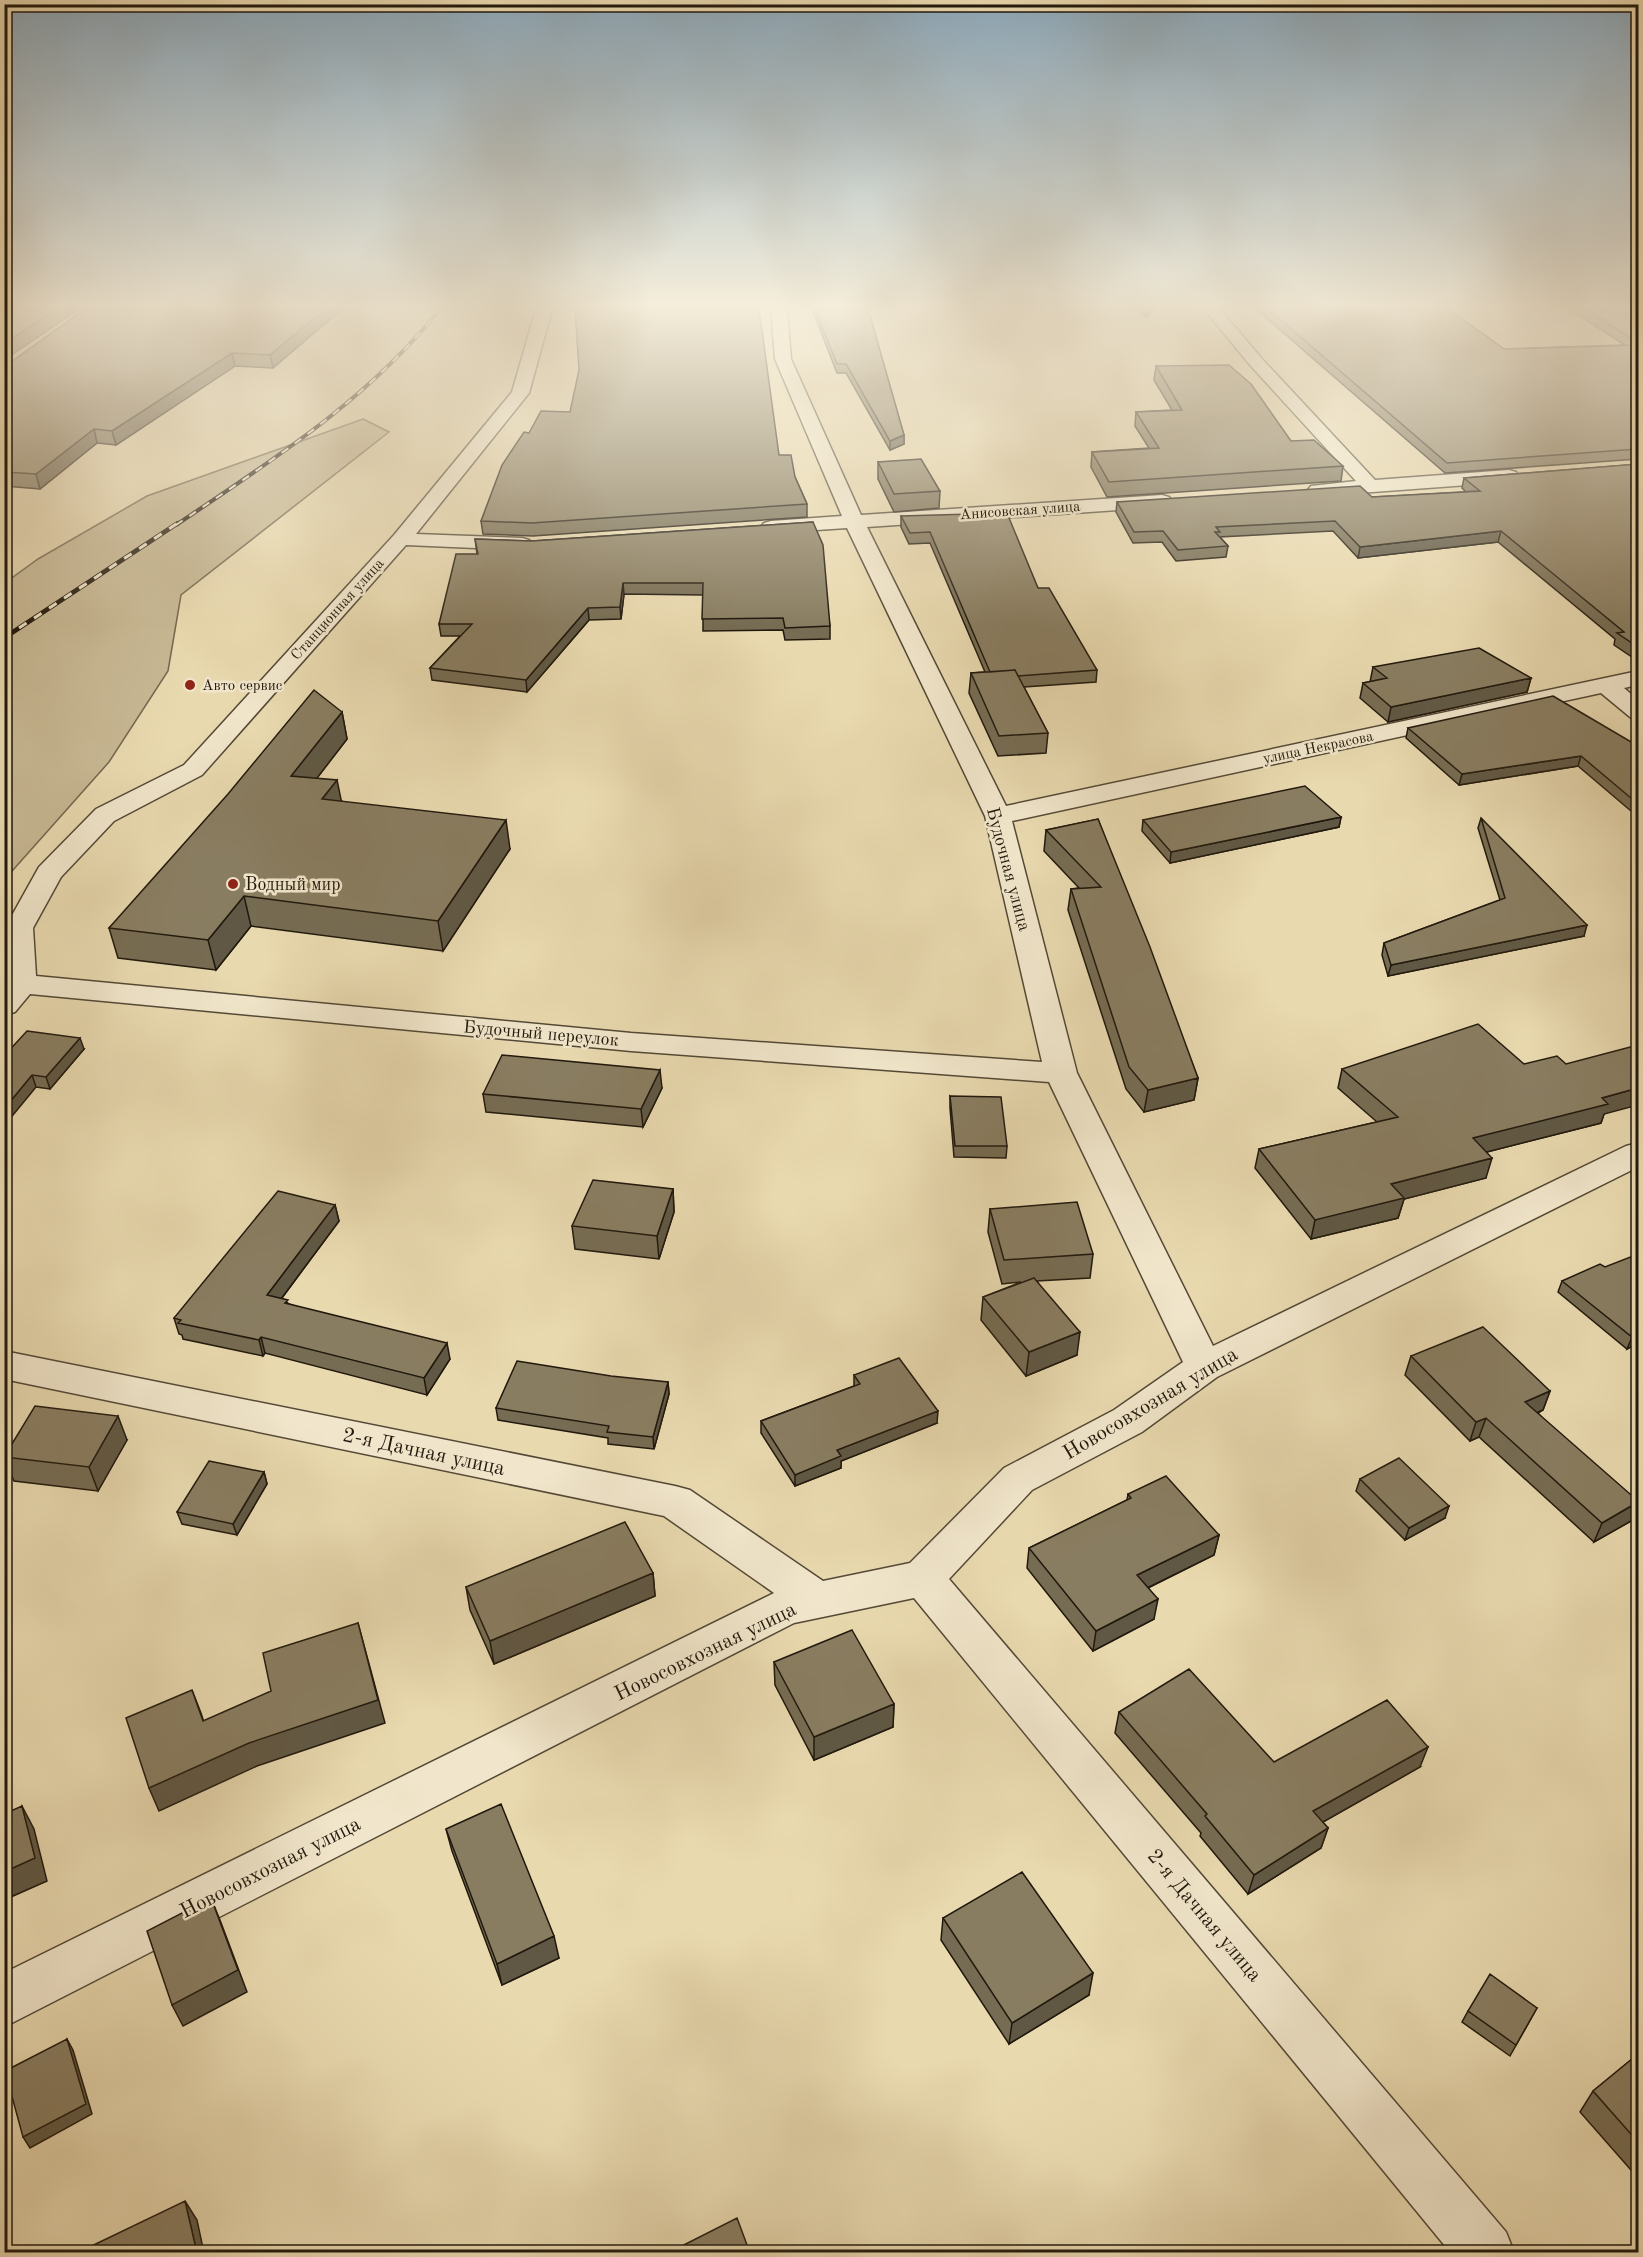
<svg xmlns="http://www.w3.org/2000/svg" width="1643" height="2257" font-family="'Old Standard TT',serif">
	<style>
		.green { fill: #c7b893; stroke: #746850; stroke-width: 1.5 }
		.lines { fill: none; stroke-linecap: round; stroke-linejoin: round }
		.minor-casing { stroke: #534936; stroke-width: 3 }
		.minor { fill: #f1e6cb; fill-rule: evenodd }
		.rail-far1-casing { stroke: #21190d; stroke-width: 4 }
		.rail-casing { stroke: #21190d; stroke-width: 4.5 }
		.rail-far1 { stroke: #f1e6cb; stroke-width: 2; stroke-dasharray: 8; stroke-linecap: butt }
		.rail { stroke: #f1e6cb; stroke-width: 3; stroke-dasharray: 9; stroke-linecap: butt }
		.wall { fill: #766c53; stroke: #21190d; stroke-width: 1.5 }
		.shaded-wall { fill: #605844; stroke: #21190d; stroke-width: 1.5 }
		.building { fill: #897d61; stroke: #21190d; stroke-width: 1.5 }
		.poi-dot { fill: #8f2418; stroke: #f1e6cb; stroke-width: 2 }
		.labels { text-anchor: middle; stroke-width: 5; stroke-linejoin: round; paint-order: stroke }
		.far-street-label { font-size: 15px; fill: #21190d; stroke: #f1e6cb }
		.far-poi-label { font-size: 15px; fill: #21190d; stroke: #f1e6cb; text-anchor: start }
		.street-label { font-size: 18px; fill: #21190d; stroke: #f1e6cb }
		.poi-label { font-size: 18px; fill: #21190d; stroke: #f1e6cb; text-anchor: start }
		.near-street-label { font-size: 21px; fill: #21190d; stroke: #f1e6cb }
	</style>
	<rect width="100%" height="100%" fill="#e9d9af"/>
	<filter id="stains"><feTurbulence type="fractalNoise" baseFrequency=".00333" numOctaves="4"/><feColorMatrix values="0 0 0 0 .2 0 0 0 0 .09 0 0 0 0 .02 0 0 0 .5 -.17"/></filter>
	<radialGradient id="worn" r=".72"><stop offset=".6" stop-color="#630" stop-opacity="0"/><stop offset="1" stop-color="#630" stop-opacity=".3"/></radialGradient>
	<path class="green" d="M 363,419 L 389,432 L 181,595 L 168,671 L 109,762 L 5,879 L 5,583 L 38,559 L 147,496 Z"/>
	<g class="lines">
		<g class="minor-casing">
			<path id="minor" d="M 536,309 L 552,309 L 529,393 L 416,534 L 522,538 L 529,540 L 532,544 L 529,548 L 522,550 L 406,545 L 202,775 L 114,821 L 61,877 L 33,928 L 36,976 L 631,1033 L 1042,1062 L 985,816 L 847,528 L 771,533 L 764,531 L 761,527 L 764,523 L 771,521 L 842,516 L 775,359 L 771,309 L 787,309 L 791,359 L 861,515 L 1162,495 L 1169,497 L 1172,501 L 1169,505 L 1162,507 L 867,527 L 1006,806 L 1638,671 L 1638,685 L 1624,688 L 1638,700 L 1638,719 L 1630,717 L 1601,693 L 1012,821 L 1077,1073 L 1213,1346 L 1626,1146 L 1638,1143 L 1638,1167 L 1217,1377 L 1142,1432 L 1032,1490 L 949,1579 L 1506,2232 L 1514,2252 L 1450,2252 L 914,1598 L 794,1623 L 4,2027 L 4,1973 L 774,1593 L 664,1516 L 4,1379 L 4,1351 L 675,1486 L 690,1490 L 823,1581 L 910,1563 L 1004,1468 L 1114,1410 L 1183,1362 L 1049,1082 L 631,1051 L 30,994 L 15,1012 L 4,1015 L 4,985 L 7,983 L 5,928 L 39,867 L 96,809 L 184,765 L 394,535 L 512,392 Z
				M 1204,309 L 1220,309 L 1262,359 L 1375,480 L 1509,470 L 1516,472 L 1518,476 L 1516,480 L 1509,482 L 1318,496 L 1311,494 L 1308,490 L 1311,486 L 1356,481 L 1250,365 Z"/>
		</g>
		<use href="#minor" class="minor"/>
		<g class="rail-far1-casing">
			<path id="rail-far1" d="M 176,525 C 271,461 368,400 440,309"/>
		</g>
		<g class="rail-casing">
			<path id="rail" d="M 4,638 L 178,523"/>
		</g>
		<use href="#rail-far1" class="rail-far1"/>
		<use href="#rail" class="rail"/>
	</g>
	<path class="wall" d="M 812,309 L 868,309 L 904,435 L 904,444 L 890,450 L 846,373 L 837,373 Z
		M 1139,309 L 1153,309 L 1146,317 Z
		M 1256,309 L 1448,309 L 1504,349 L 1625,345 L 1569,309 L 1638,309 L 1638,459 L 1445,473 Z
		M 341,310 L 273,368 L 235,366 L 116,445 L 97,443 L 40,489 L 4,486 L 4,364 Z
		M 1156,366 L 1291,441 L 1343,466 L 1341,481 L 1107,497 L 1091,467 L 1092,452 L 1149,448 L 1135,426 L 1136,412 L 1172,410 L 1154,380 Z
		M 779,455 L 795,477 L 807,504 L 807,517 L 533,536 L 483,534 L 481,521 Z
		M 878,462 L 940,491 L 939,508 L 894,512 L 878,479 Z
		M 1638,464 L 1638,661 L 1614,645 L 1615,639 L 1498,542 L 1358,558 L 1333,531 L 1220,537 L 1228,546 L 1226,557 L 1176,561 L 1162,542 L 1133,543 L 1116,512 L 1117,502 L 1372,497 L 1466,492 L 1462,488 L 1464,478 Z
		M 901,516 L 1038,588 L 1097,670 L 1096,682 L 1024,687 L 1048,733 L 1046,753 L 998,756 L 969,693 L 971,673 L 985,672 L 930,543 L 909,544 L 901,527 Z
		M 813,522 L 830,626 L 830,639 L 785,640 L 783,630 L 703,631 L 703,595 L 624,594 L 621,619 L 589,620 L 527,692 L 432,680 L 430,668 L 460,636 L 441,636 L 439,624 L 477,554 L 475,539 L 532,541 Z
		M 1373,667 L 1531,678 L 1527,692 L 1388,722 L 1360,698 L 1363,683 L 1370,682 Z
		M 342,712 L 347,739 L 317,778 L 341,801 L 510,849 L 443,951 L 251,926 L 216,970 L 118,958 L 109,928 Z
		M 1408,728 L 1638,746 L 1638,817 L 1578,766 L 1459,785 L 1406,738 Z
		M 1341,817 L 1339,827 L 1170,863 L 1142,831 L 1143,820 Z
		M 1481,818 L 1584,936 L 1388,976 L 1382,955 L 1384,943 L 1500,900 L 1478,828 Z
		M 1098,819 L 1198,1078 L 1194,1100 L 1144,1112 L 1126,1089 L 1068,910 L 1071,889 L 1079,888 L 1044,851 L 1046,830 Z
		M 84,1049 L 50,1089 L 36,1087 L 4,1056 Z
		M 1524,1064 L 1604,1114 L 1601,1123 L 1487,1152 L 1486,1178 L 1404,1199 L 1398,1218 L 1311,1239 L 1255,1168 L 1259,1149 L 1377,1122 L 1338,1088 L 1342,1069 Z
		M 662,1088 L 643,1127 L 486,1112 L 483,1094 Z
		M 950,1096 L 1007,1146 L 1006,1158 L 954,1157 L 950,1108 Z
		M 673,1189 L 674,1212 L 659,1259 L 575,1249 L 572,1226 Z
		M 335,1205 L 339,1221 L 282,1298 L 289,1304 L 450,1359 L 427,1395 L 265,1353 L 263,1356 L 183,1339 L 182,1335 L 179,1334 L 174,1318 Z
		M 990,1209 L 1093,1254 L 1090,1278 L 1037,1281 L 1077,1355 L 1026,1376 L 981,1320 L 983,1297 L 1021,1282 L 1002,1284 L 988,1232 Z
		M 1605,1267 L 1638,1343 L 1627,1349 L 1558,1292 L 1562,1281 Z
		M 1411,1356 L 1550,1391 L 1543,1410 L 1538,1413 L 1631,1521 L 1594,1542 L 1479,1437 L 1470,1441 L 1405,1375 Z
		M 854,1375 L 937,1423 L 841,1461 L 841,1468 L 795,1486 L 761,1433 L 761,1421 L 854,1386 Z
		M 668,1382 L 669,1394 L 654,1449 L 608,1444 L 608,1438 L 498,1420 L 496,1408 Z
		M 1638,1383 L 1638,1402 L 1633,1397 Z
		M 127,1440 L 98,1491 L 14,1481 L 4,1459 L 4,1456 Z
		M 264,1472 L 267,1484 L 237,1535 L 182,1524 L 177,1512 Z
		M 1360,1479 L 1445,1518 L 1405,1540 L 1356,1491 Z
		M 1128,1494 L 1219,1535 L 1214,1555 L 1148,1588 L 1154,1619 L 1093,1651 L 1027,1568 L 1029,1548 L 1127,1500 Z
		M 653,1573 L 655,1596 L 494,1664 L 470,1610 L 466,1587 Z
		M 774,1662 L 894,1704 L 893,1727 L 814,1760 L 775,1685 Z
		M 1119,1712 L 1274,1762 L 1420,1767 L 1323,1822 L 1328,1828 L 1321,1848 L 1248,1894 L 1200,1836 L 1201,1833 L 1115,1733 Z
		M 446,1829 L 559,1958 L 502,1985 L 452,1851 Z
		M 943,1918 L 1089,1995 L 1009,2044 L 941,1940 Z
		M 1537,2008 L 1510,2056 L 1462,2022 L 1468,2011 Z
		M 1638,2054 L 1638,2178 L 1580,2112 L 1593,2091 Z"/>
	<path class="shaded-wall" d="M 57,309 L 79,309 L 4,360 L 4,344 Z
		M 325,309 L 341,310 L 273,368 L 270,355 Z
		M 1147,309 L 1153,309 L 1146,317 Z
		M 232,353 L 235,366 L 116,445 L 112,431 Z
		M 94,429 L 97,443 L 40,489 L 36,474 Z
		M 904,435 L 904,444 L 890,450 L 890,441 Z
		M 1501,531 L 1498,542 L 1358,558 L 1360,547 Z
		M 623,583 L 624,594 L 621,619 L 620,607 Z
		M 588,608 L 589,620 L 527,692 L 526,680 Z
		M 1531,678 L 1527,692 L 1388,722 L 1391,707 Z
		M 342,712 L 347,739 L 297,804 L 291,776 Z
		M 1581,756 L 1578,766 L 1459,785 L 1462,774 Z
		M 337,780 L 343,809 L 322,799 Z
		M 1341,817 L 1339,827 L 1170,863 L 1171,852 Z
		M 506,820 L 510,849 L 443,951 L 438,921 Z
		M 244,896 L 251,926 L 216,970 L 208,940 Z
		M 1587,925 L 1584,936 L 1388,976 L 1391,965 Z
		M 80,1038 L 84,1049 L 50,1089 L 46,1077 Z
		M 660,1070 L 662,1088 L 643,1127 L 641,1109 Z
		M 32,1075 L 36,1087 L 4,1126 L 4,1109 Z
		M 1198,1078 L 1194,1100 L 1144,1112 L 1148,1090 Z
		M 1638,1088 L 1638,1105 L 1604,1114 L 1601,1123 L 1467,1157 L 1473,1138 L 1602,1098 Z
		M 1492,1158 L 1486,1178 L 1404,1199 L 1398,1218 L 1311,1239 L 1315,1220 L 1391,1184 Z
		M 673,1189 L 674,1212 L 659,1259 L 657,1236 Z
		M 335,1205 L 339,1221 L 272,1311 L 267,1295 Z
		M 1080,1332 L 1077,1355 L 1026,1376 L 1029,1352 Z
		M 1638,1334 L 1638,1343 L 1627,1349 L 1632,1337 Z
		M 261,1337 L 265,1353 L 263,1356 L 259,1340 Z
		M 447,1343 L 450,1359 L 427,1395 L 424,1378 Z
		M 668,1382 L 669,1394 L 654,1449 L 653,1437 Z
		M 1550,1391 L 1543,1410 L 1518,1421 L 1525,1402 Z
		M 938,1411 L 937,1423 L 841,1461 L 841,1468 L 795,1486 L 795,1475 L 837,1450 Z
		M 118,1416 L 127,1440 L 98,1491 L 89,1467 Z
		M 1486,1418 L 1479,1437 L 1470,1441 L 1476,1422 Z
		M 264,1472 L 267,1484 L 237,1535 L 233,1524 Z
		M 1638,1502 L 1631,1521 L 1594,1542 L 1602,1523 Z
		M 1449,1506 L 1445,1518 L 1405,1540 L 1409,1528 Z
		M 1219,1535 L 1214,1555 L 1133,1595 L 1137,1575 Z
		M 653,1573 L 655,1596 L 494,1664 L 490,1641 Z
		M 1158,1599 L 1154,1619 L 1093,1651 L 1096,1631 Z
		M 358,1623 L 385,1723 L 257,1766 L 159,1811 L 149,1788 Z
		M 192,1690 L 201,1713 L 211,1744 L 203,1721 Z
		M 894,1704 L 893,1727 L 814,1760 L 814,1737 Z
		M 1428,1747 L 1420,1767 L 1307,1831 L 1313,1811 Z
		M 22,1806 L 34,1829 L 47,1881 L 4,1900 L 4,1872 Z
		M 1328,1828 L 1321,1848 L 1248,1894 L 1254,1875 Z
		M 211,1898 L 220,1920 L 247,1992 L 183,2026 L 172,2005 Z
		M 554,1936 L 559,1958 L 502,1985 L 497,1964 Z
		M 1093,1973 L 1089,1995 L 1009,2044 L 1012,2023 Z
		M 67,2039 L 73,2050 L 92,2114 L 30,2148 L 23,2137 Z
		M 185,2201 L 197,2220 L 204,2253 L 197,2253 Z"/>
	<path class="building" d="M 4,309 L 57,309 L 4,344 Z
		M 85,309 L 325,309 L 270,355 L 232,353 L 112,431 L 94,429 L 36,474 L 4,472 L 4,364 L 8,364 Z
		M 575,309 L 759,309 L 779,455 L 791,455 L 795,477 L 807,504 L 532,523 L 481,521 L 502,465 L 524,432 L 529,433 L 541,411 L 570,412 L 579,370 Z
		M 815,309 L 868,309 L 904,435 L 890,441 L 846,364 L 837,364 Z
		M 1268,309 L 1448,309 L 1504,349 L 1638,345 L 1638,449 L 1447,463 Z
		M 1585,309 L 1638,309 L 1638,343 Z
		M 1229,365 L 1251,384 L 1291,441 L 1314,440 L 1343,466 L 1109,482 L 1092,452 L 1159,448 L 1136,412 L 1182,410 L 1156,366 Z
		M 921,459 L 940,491 L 894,494 L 878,462 Z
		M 1638,464 L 1638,647 L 1617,633 L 1624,632 L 1501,531 L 1360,547 L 1335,521 L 1216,527 L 1220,532 L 1215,532 L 1228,546 L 1178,550 L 1163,531 L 1134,532 L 1117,502 L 1360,486 L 1372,497 L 1480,491 L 1464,478 Z
		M 1007,513 L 1038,588 L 1049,588 L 1097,670 L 1018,676 L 1015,670 L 990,672 L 930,532 L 910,533 L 901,516 Z
		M 813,522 L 823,545 L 830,626 L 785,628 L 783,618 L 702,619 L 703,583 L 623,583 L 620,607 L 588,608 L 526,680 L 430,668 L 472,624 L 439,624 L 456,554 L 478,554 L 475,539 L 532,541 Z
		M 1479,648 L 1531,678 L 1391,707 L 1363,683 L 1387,678 L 1373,667 Z
		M 1015,670 L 1048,733 L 999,736 L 971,673 Z
		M 314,690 L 342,712 L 291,776 L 337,780 L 322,799 L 506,820 L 438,921 L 244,896 L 208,940 L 109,928 L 228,794 Z
		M 1553,696 L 1638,746 L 1638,804 L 1581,756 L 1462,774 L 1408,728 Z
		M 1305,786 L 1341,817 L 1171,852 L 1143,820 Z
		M 1481,818 L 1587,925 L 1391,965 L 1384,943 L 1505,898 Z
		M 1098,819 L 1150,947 L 1198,1078 L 1148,1090 L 1129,1067 L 1071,889 L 1101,887 L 1046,830 Z
		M 1478,1024 L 1524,1064 L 1557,1056 L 1566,1064 L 1638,1045 L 1638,1088 L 1602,1098 L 1608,1104 L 1473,1138 L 1492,1158 L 1391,1184 L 1404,1198 L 1315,1220 L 1259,1149 L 1398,1117 L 1342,1069 Z
		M 27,1031 L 80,1038 L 46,1077 L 32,1075 L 4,1109 L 4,1056 Z
		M 502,1055 L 660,1070 L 641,1109 L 483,1094 Z
		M 950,1096 L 1001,1097 L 1007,1146 L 955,1146 Z
		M 593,1180 L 673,1189 L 657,1236 L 572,1226 Z
		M 278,1191 L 335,1205 L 267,1295 L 288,1300 L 285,1303 L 447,1343 L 424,1378 L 261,1337 L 259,1340 L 178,1323 L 181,1320 L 174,1318 Z
		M 1077,1202 L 1093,1254 L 1004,1260 L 990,1209 Z
		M 1638,1254 L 1638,1334 L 1632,1337 L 1562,1281 L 1600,1264 L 1605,1267 Z
		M 1034,1278 L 1080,1332 L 1029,1352 L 983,1297 Z
		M 1483,1327 L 1550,1391 L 1525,1402 L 1638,1501 L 1638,1502 L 1602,1523 L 1486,1418 L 1476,1422 L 1411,1356 Z
		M 899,1358 L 938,1411 L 837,1450 L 841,1456 L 795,1475 L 761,1421 L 860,1384 L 854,1375 Z
		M 517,1361 L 611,1376 L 668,1382 L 653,1437 L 607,1432 L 609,1426 L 496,1408 Z
		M 35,1406 L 118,1416 L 89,1467 L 4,1457 Z
		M 1399,1458 L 1449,1506 L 1409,1528 L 1360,1479 Z
		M 209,1461 L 264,1472 L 233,1524 L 177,1512 Z
		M 1166,1476 L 1219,1535 L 1137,1575 L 1158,1599 L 1096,1631 L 1029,1548 L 1131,1498 L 1128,1494 Z
		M 625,1522 L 653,1573 L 490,1641 L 466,1587 Z
		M 358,1623 L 378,1700 L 249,1743 L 149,1788 L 126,1718 L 192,1690 L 203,1721 L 271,1691 L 263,1653 Z
		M 852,1630 L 894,1704 L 814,1737 L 774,1662 Z
		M 1189,1669 L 1274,1762 L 1387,1700 L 1428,1747 L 1313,1811 L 1328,1828 L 1254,1875 L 1205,1816 L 1207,1814 L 1119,1712 Z
		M 501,1804 L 554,1936 L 497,1964 L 446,1829 Z
		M 22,1806 L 35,1858 L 4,1872 L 4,1814 Z
		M 1022,1872 L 1093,1973 L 1012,2023 L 943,1918 Z
		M 211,1898 L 238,1970 L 172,2005 L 147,1931 Z
		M 1490,1974 L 1537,2008 L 1516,2045 L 1468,2011 Z
		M 67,2039 L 86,2104 L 23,2137 L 5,2071 Z
		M 1638,2054 L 1638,2142 L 1593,2091 Z
		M 185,2201 L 197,2253 L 77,2253 Z
		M 737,2218 L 750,2253 L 668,2253 Z"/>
	<linearGradient id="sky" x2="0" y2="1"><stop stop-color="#8da9bb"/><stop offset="0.49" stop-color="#f5eedb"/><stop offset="1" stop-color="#f5eedb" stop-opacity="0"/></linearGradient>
	<rect width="1643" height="625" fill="url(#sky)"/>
	<g class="poi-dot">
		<circle cx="190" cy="685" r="6"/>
		<circle cx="233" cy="884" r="6"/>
	</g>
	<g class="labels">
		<g class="far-street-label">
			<text transform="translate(1020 510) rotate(-4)" y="5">Анисовская улица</text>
			<text transform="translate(337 609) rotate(-48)" y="5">Станционная улица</text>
			<text transform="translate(1318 747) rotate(-12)" y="5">улица Некрасова</text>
		</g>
		<g class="far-poi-label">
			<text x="202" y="690">Авто сервис</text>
		</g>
		<g class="street-label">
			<text transform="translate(1009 869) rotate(75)" y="6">Будочная улица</text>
			<text transform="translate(541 1033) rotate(5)" y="6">Будочный переулок</text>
		</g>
		<g class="poi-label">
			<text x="245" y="890">Водный мир</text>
		</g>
		<g class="near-street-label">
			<text transform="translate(1150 1403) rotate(-31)" y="7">Новосовхозная улица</text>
			<text transform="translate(424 1451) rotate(12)" y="7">2-я Дачная улица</text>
			<text transform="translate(705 1651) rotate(-26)" y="7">Новосовхозная улица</text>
			<text transform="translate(270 1867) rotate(-27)" y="7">Новосовхозная улица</text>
			<text transform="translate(1205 1915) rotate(50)" y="7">2-я Дачная улица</text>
		</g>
	</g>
	<rect width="1643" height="2257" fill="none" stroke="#e9d9af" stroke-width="24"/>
	<rect x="6" y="6" width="1631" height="2245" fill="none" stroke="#21190d" stroke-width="3"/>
	<rect x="12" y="12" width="1619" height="2233" fill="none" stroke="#21190d" stroke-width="1.5"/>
	<rect width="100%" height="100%" filter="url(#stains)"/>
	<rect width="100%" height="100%" fill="url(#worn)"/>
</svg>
